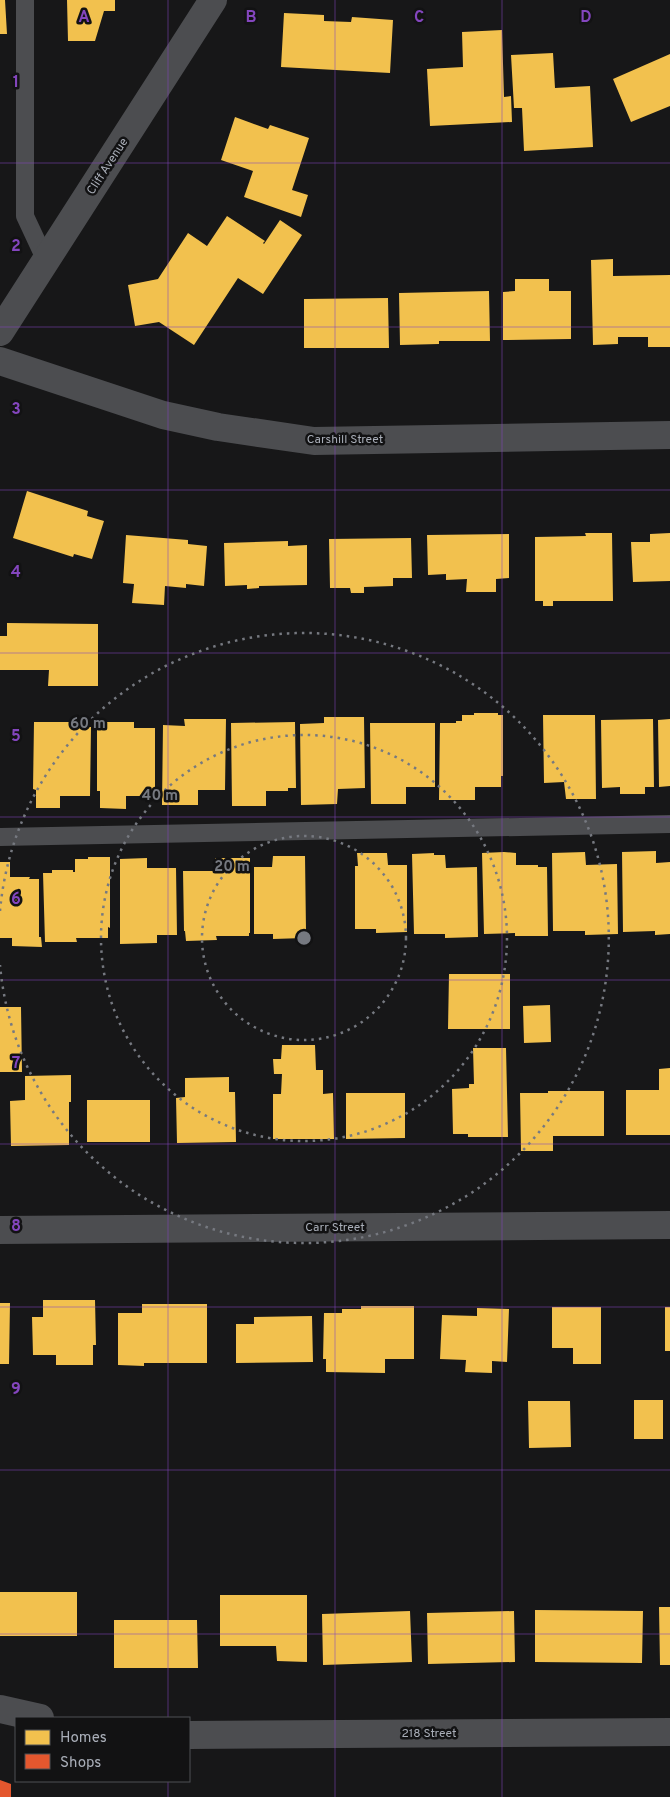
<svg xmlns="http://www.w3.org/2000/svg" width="670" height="1797" font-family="Overpass,sans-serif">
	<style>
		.homes { fill: #f2c14e }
		.shops { fill: #e4572e }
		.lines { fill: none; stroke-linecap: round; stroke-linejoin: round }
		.service { stroke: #4c4d50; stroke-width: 18 }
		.minor { stroke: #4c4d50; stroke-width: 28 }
		.grid { fill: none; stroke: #8446be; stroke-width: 1; stroke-opacity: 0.55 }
		.ring { fill: none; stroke: #767980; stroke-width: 2.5; stroke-dasharray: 2.5 5 }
		.labels { text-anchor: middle; stroke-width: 5; stroke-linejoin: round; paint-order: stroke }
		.street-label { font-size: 12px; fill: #a9aeb8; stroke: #121213 }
		.grid-label { font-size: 16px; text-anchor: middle; font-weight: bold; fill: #8446be; stroke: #121213; stroke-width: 5; stroke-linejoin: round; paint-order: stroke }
		.centre { fill: #767980; stroke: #121213; stroke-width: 2.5 }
		.ring-label { font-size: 15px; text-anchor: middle; font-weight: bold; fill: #767980; stroke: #121213; stroke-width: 5; stroke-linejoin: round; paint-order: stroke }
	</style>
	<rect width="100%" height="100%" fill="#171718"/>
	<path class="homes" d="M 0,0 L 5,0 L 7,34 L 0,34 Z
		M 67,0 L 115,0 L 115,11 L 104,11 L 95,41 L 68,41 Z
		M 284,13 L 324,15 L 324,21 L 351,22 L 352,17 L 393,20 L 390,73 L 281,67 Z
		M 502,30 L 504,97 L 511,96 L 512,122 L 430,126 L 427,69 L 463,67 L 462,32 Z
		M 553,53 L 555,88 L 590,86 L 593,147 L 524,151 L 522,108 L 514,108 L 511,55 Z
		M 670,54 L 670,106 L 631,122 L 613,79 Z
		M 235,117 L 268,129 L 270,125 L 309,138 L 292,190 L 308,195 L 301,217 L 244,197 L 253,171 L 221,160 Z
		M 227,216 L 265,241 L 263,243 L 264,244 L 280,220 L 302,235 L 263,294 L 238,278 L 194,345 L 159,322 L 135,326 L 128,285 L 158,279 L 188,233 L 207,246 Z
		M 613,259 L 613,276 L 670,275 L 670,347 L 648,347 L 648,337 L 618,337 L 618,344 L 593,345 L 591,260 Z
		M 515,279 L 549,279 L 549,291 L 571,291 L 571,339 L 503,340 L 503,292 L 515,291 Z
		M 489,291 L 490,341 L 439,341 L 439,344 L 400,345 L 399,293 Z
		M 388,298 L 389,348 L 304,348 L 304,299 Z
		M 27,491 L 88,511 L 87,516 L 104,521 L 92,559 L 74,554 L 73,557 L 13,538 Z
		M 585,533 L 612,533 L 613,601 L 553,601 L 553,606 L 543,606 L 543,601 L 535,601 L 535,537 L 586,536 Z
		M 670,533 L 670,581 L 633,582 L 631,542 L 650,542 L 650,534 Z
		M 509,534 L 509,578 L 496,579 L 496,592 L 466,592 L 467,579 L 446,580 L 446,574 L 428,575 L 427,535 Z
		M 126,535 L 188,540 L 188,544 L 207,546 L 204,586 L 186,584 L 186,588 L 165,586 L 164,605 L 132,603 L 134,584 L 123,583 Z
		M 411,538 L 412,578 L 393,578 L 393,586 L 364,587 L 364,593 L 351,593 L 350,588 L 330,588 L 329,539 Z
		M 288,541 L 288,546 L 307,545 L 307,585 L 259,586 L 259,588 L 247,589 L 247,585 L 225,586 L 224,543 Z
		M 7,623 L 98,624 L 98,686 L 48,686 L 49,670 L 0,670 L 0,636 L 7,636 Z
		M 474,713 L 498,713 L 498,715 L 503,715 L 503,776 L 501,776 L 501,787 L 475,787 L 475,800 L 439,800 L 440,723 L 456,723 L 456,721 L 462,721 L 462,715 L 474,715 Z
		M 543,715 L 595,715 L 596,799 L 566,799 L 564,782 L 544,783 Z
		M 324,717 L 364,717 L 365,788 L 338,789 L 337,804 L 301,805 L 300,724 L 324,723 Z
		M 184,719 L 226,719 L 225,790 L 198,790 L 198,805 L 162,805 L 163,725 L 185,726 Z
		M 653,719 L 654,787 L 645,787 L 645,794 L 620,794 L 620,787 L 602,788 L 601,720 Z
		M 670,719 L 670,786 L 659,787 L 658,720 Z
		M 34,722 L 72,722 L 72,727 L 91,727 L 90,796 L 60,796 L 60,808 L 36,808 L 36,790 L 33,789 Z
		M 97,722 L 134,722 L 134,728 L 155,728 L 155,796 L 126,796 L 126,809 L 100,808 L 100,791 L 97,791 Z
		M 295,722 L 296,788 L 288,788 L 288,791 L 266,791 L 266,806 L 232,806 L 231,723 Z
		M 370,723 L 435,723 L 435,787 L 406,787 L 406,804 L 371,804 Z
		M 656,851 L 656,863 L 670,862 L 670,934 L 655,935 L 655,931 L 623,932 L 622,852 Z
		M 504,852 L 516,853 L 516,865 L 538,865 L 538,867 L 547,867 L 548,936 L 515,936 L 515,933 L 484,934 L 482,853 Z
		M 585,852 L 586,865 L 617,864 L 618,934 L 585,935 L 585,931 L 553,931 L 552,853 Z
		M 357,853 L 387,853 L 388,865 L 407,865 L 407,932 L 376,933 L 376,929 L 355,929 L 355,866 L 358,866 Z
		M 434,853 L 434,855 L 445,855 L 446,868 L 477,867 L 478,937 L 445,938 L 445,934 L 414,934 L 412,854 Z
		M 273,856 L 305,856 L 306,931 L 304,931 L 304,938 L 273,939 L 273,934 L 254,934 L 254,867 L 272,867 Z
		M 88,857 L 110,857 L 110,928 L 108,927 L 108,938 L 76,938 L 77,942 L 45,942 L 43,873 L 52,873 L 52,870 L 73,870 L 73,872 L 75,872 L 75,859 L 88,859 Z
		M 147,858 L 147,868 L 176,868 L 177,935 L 157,935 L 157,943 L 120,944 L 120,859 Z
		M 215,858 L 250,858 L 250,933 L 249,933 L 249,936 L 216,936 L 217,940 L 186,941 L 185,931 L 184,931 L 183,871 L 215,871 Z
		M 0,862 L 10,862 L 10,877 L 30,877 L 29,879 L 39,879 L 39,937 L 41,937 L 42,947 L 12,946 L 12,938 L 0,938 Z
		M 449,974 L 510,974 L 510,1029 L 448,1029 Z
		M 550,1005 L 551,1042 L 524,1043 L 523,1006 Z
		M 0,1007 L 21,1007 L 22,1072 L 0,1072 Z
		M 282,1045 L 315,1045 L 316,1070 L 323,1070 L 323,1094 L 333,1093 L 334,1139 L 273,1139 L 273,1094 L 281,1094 L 282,1074 L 274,1074 L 273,1059 L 281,1059 Z
		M 473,1048 L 506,1048 L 508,1137 L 468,1137 L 468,1134 L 453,1134 L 452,1089 L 469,1088 L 469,1084 L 474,1084 Z
		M 670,1068 L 670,1135 L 626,1135 L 626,1090 L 659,1090 L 659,1069 Z
		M 71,1075 L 71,1102 L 69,1102 L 69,1145 L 11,1146 L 10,1101 L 25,1100 L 25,1076 Z
		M 229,1077 L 229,1092 L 235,1092 L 236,1142 L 177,1143 L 176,1098 L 185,1097 L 185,1078 Z
		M 548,1091 L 604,1091 L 604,1136 L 553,1136 L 553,1151 L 521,1151 L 520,1093 L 548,1093 Z
		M 346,1093 L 405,1093 L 405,1138 L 346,1139 Z
		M 87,1100 L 150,1100 L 150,1142 L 87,1142 Z
		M 43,1300 L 95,1300 L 96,1345 L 93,1345 L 93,1365 L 56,1365 L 56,1355 L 33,1355 L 32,1317 L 43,1317 Z
		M 0,1303 L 10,1303 L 9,1364 L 0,1364 Z
		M 142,1304 L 207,1304 L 207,1363 L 144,1363 L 144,1366 L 118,1365 L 118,1313 L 142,1313 Z
		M 361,1306 L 414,1306 L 414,1359 L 385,1359 L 385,1373 L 326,1372 L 326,1359 L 323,1359 L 324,1313 L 342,1313 L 342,1309 L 361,1309 Z
		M 552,1307 L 601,1307 L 601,1364 L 573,1364 L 573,1348 L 552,1348 Z
		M 665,1307 L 670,1307 L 670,1351 L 665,1351 Z
		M 477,1308 L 509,1309 L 507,1362 L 492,1361 L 492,1373 L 465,1372 L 466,1360 L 440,1359 L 442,1315 L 477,1316 Z
		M 312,1316 L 313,1362 L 236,1363 L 236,1324 L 254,1324 L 254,1317 Z
		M 634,1400 L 663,1400 L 663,1439 L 634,1439 Z
		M 528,1401 L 570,1401 L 571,1447 L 529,1448 Z
		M 0,1592 L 77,1592 L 77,1636 L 0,1636 Z
		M 220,1595 L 307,1595 L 307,1662 L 277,1661 L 276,1646 L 220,1646 Z
		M 659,1607 L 670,1607 L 670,1665 L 660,1665 Z
		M 535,1610 L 643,1611 L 642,1663 L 535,1662 Z
		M 410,1611 L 412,1662 L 323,1665 L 322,1614 Z
		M 514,1611 L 515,1662 L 428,1664 L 427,1613 Z
		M 114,1620 L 197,1620 L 198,1668 L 114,1668 Z"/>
	<path class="shops" d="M 0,1780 L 11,1784 L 11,1797 L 0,1797 Z"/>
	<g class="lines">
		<path class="service" d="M 25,0 L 25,216 L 46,261
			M 0,837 L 670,824"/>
		<path class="minor" d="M 0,332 L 213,0
			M 0,361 L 163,415 L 218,427 L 314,441 L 670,435
			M 0,1230 L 670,1225
			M 0,1709 L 40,1718
			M 189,1735 L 670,1732"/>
	</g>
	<path class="grid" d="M 168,0 L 168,1718M 335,0 L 335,1797M 502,0 L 502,1797M 0,163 L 670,163M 0,327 L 670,327M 0,490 L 670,490M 0,653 L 670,653M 0,817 L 670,817M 0,980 L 670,980M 0,1144 L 670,1144M 0,1307 L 670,1307M 0,1470 L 670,1470M 0,1634 L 670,1634M 168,1781 L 168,1797"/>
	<g class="ring">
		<circle cx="304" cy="938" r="102"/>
		<circle cx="304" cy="938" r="203"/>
		<path d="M0 911A305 305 0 1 1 0 965"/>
	</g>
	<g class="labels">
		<g class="street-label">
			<text transform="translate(107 166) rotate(-57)" y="4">Cliff Avenue</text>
			<text x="345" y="443">Carshill Street</text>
			<text x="335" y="1231">Carr Street</text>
			<text x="429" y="1737">218 Street</text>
		</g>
	</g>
	<g class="grid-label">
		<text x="84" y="22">A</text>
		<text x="251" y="22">B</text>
		<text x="419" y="22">C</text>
		<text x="586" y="22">D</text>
		<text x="16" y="87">1</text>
		<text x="16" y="251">2</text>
		<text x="16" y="414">3</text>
		<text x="16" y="577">4</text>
		<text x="16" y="741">5</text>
		<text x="16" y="904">6</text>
		<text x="16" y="1068">7</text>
		<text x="16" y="1231">8</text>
		<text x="16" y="1394">9</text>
	</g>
	<circle cx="304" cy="938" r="8" class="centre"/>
	<g class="ring-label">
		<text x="88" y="728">60 m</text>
		<text x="160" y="800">40 m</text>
		<text x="232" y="871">20 m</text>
	</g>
	<rect x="15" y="1717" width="175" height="65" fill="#121213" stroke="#4e5055"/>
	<rect x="25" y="1730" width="25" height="15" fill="#f2c14e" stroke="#4e5055"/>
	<text x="60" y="1742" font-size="15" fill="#a9aeb8">Homes</text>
	<rect x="25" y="1754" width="25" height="15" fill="#e4572e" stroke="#4e5055"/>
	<text x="60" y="1767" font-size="15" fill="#a9aeb8">Shops</text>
</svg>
